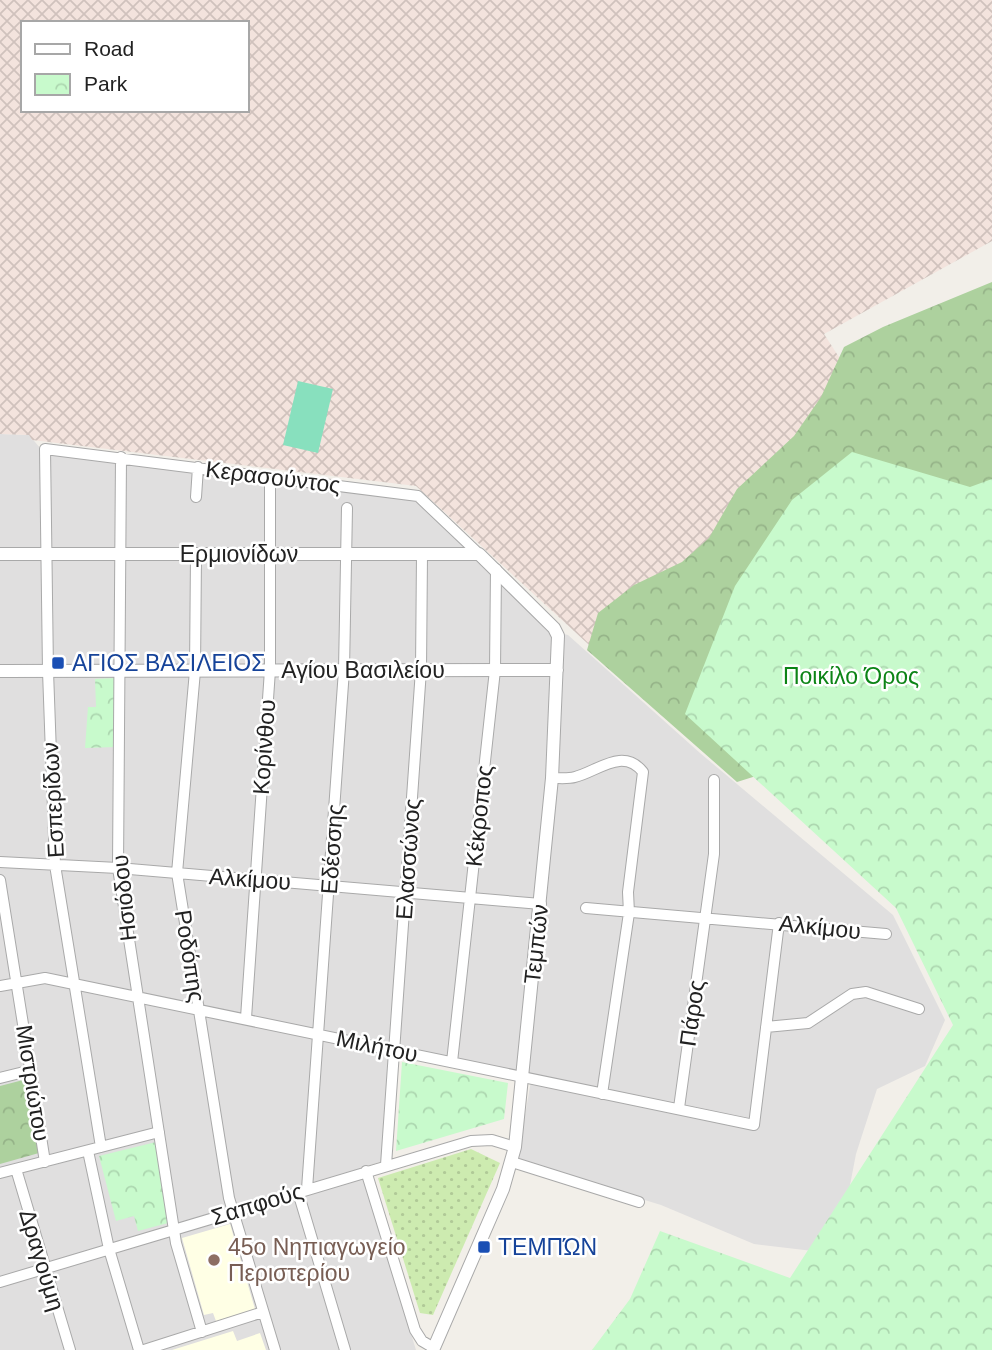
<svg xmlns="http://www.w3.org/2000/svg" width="992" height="1350" font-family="Arial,sans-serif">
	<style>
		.residential { fill: #e0dfdf }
		.education { fill: #ffffe5 }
		.military { fill: url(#military-cross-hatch); fill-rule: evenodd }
		.grass { fill: url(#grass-dots) }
		.forest { fill: url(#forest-crowns) }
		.park { fill: url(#park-crowns) }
		.pitch { fill: #88e0be }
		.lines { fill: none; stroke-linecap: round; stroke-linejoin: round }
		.minor-casing { stroke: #a9a9a9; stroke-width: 12 }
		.tertiary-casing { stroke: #a9a9a9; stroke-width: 14 }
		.minor { stroke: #fff; stroke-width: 10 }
		.tertiary { stroke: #fff; stroke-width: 12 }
		.transit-dot { fill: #1a4fb4; stroke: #fff; stroke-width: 2.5 }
		.education-dot { fill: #8d6e63; stroke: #fff; stroke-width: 2.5 }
		.labels { text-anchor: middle; stroke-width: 5; stroke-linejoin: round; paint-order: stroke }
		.street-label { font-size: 23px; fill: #222; stroke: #fff }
		.transit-label { font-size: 23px; fill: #164399; stroke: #fff; text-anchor: start }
		.park-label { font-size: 23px; fill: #0c8416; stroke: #fff }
		.education-label { font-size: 23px; fill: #785e54; stroke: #fff; text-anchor: start }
	</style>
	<defs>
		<pattern id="military-cross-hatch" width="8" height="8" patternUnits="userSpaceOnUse" patternTransform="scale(1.75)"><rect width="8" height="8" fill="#f3e3dd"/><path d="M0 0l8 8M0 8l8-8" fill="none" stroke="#d0c2bd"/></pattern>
		<pattern id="grass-dots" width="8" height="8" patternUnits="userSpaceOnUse" patternTransform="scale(1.75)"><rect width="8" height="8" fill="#cdebb0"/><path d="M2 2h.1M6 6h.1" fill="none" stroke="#b0c997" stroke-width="1.8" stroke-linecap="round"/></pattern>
		<pattern id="forest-crowns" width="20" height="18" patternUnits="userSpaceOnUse" patternTransform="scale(1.75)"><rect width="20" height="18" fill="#add19e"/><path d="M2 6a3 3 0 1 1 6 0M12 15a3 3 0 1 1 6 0" fill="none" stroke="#95b388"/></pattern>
		<pattern id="park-crowns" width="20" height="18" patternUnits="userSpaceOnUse" patternTransform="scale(1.75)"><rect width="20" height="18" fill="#c8facc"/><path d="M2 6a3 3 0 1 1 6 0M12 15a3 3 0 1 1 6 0" fill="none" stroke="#acd6af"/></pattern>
	</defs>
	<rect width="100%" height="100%" fill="#f2efe9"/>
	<path class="residential" d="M 0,434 L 29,435 L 41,449 L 416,499 L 543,623 L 546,630 L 568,635 L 700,753 L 893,915 L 945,1020 L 925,1066 L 877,1089 L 856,1154 L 840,1237 L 813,1251 L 754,1244 L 661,1205 L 517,1161 L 532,1075 L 390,1045 L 383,1161 L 360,1168 L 416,1350 L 0,1350 Z"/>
	<path class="education" d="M 230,1224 L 255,1309 L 216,1321 L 213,1313 L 204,1315 L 182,1238 Z
		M 233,1331 L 237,1341 L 260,1333 L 266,1350 L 172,1350 Z"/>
	<path class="military" d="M 0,0 L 992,0 L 992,241 L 824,334 L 859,388 L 672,721 L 416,486 L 32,440 L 29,435 L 0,434 ZM 23,23 L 247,23 L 247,110 L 23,110 Z"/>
	<path class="grass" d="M 471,1149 L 500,1163 L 433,1315 L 420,1313 L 378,1178 Z"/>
	<path class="forest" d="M 992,282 L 992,618 L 791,765 L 737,782 L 587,650 L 598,613 L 634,585 L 682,562 L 709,538 L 737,489 L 794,436 L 821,397 L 844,347 L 883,327 Z
		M 27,1079 L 39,1153 L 0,1164 L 0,1086 Z"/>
	<path class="park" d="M 852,452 L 970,487 L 992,479 L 992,1350 L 592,1350 L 630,1299 L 660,1231 L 790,1278 L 953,1025 L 896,908 L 685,714 L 735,586 L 792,500 Z
		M 115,678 L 116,747 L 85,748 L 88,707 L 96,707 L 95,679 Z
		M 402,1062 L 508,1083 L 504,1119 L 396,1151 Z
		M 156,1142 L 168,1223 L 138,1231 L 134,1216 L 116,1221 L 99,1156 Z"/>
	<path class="pitch" d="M 298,381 L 333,389 L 318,453 L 283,445 Z"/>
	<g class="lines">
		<g class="minor-casing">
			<path id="minor" d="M 121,457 L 118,868 L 176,1243 L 202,1332
				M 196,497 L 198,467
				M 196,554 L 195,671 L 177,873 L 229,1198 L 275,1350
				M 552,778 C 560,778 568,779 575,777 C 598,771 623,747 643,772 L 628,892 L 629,913 L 602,1094
				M 0,862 L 118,868 L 541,904
				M 0,880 L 45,1162
				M 586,908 L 886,934
				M 0,986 L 45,978 L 754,1125 L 779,923
				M 246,1018 L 270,670 L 270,476
				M 766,1027 L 808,1023 L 852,994 L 866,992 L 919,1009
				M 452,1062 L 495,670 L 496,569
				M 0,1078 L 32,1070
				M 679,1108 L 714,854 L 714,780
				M 101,1147 L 55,865 L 48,671 L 45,449 L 418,496 L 479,554
				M 88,1151 L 109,1249 L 139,1350
				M 512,1162 L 639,1202
				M 386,1165 L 421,670 L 422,554
				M 16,1169 L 70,1350
				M 366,1171 L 415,1330 L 422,1341 L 434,1348
				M 0,1173 L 159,1132
				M 307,1189 L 344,670 L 347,508
				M 298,1192 L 345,1350
				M 0,1282 L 471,1141 L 492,1140 L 515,1147
				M 144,1350 L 263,1312"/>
		</g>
		<g class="tertiary-casing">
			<path id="tertiary" d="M 0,554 L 479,554 L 554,628 L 558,636 L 552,778 L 515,1147 L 503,1189 L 433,1350
				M 0,671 L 557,670"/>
		</g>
		<use href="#minor" class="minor"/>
		<use href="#tertiary" class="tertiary"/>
	</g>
	<g class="transit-dot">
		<rect x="51" y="656" width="14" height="14" rx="3.5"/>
		<rect x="477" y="1240" width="14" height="14" rx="3.5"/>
	</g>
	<circle class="education-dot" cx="214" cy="1260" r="7"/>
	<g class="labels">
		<g class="street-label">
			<text transform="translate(273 477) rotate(7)" y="8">Κερασούντος</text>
			<text x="239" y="562">Ερμιονίδων</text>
			<text x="363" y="678">Αγίου Βασιλείου</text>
			<text transform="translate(264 747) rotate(-86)" y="8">Κορίνθου</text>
			<text transform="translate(53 800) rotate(-93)" y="8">Εσπερίδων</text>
			<text transform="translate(479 816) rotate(-84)" y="8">Κέκροπος</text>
			<text transform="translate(332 849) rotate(-86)" y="8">Εδέσσης</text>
			<text transform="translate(408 859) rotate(-86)" y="8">Ελασσώνος</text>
			<text transform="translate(250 879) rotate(4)" y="8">Αλκίμου</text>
			<text transform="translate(124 898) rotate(-96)" y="8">Ησιόδου</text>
			<text transform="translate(820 927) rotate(6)" y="8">Αλκίμου</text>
			<text transform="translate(536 944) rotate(-84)" y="8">Τεμπών</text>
			<text transform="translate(190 956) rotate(81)" y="8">Ροδόπης</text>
			<text transform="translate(692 1013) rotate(-82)" y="8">Πάρος</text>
			<text transform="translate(377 1046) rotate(12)" y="8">Μιλήτου</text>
			<text transform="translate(33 1083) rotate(81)" y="8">Μιστριώτου</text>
			<text transform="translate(257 1204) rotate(-17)" y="8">Σαπφούς</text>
			<text transform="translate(42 1260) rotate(73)" y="8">Δραγούμη</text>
		</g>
		<g class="transit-label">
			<text x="72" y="671">ΑΓΙΟΣ ΒΑΣΙΛΕΙΟΣ</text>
			<text x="498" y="1255">ΤΕΜΠΏΝ</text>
		</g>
		<g class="park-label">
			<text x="851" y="684">Ποικίλο Όρος</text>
		</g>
		<g class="education-label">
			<text x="228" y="1255">45ο Νηπιαγωγείο<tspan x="228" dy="26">Περιστερίου</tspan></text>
		</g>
	</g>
	<rect x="21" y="21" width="228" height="91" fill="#ffffff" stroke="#a7a7a7" stroke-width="2"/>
	<rect x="35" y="44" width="35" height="10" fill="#ffffff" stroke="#a7a7a7" stroke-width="2"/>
	<text x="84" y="56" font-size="21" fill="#222222">Road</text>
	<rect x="35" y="74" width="35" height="21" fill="url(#park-crowns)" stroke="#a7a7a7" stroke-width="2"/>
	<text x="84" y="91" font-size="21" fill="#222222">Park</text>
</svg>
